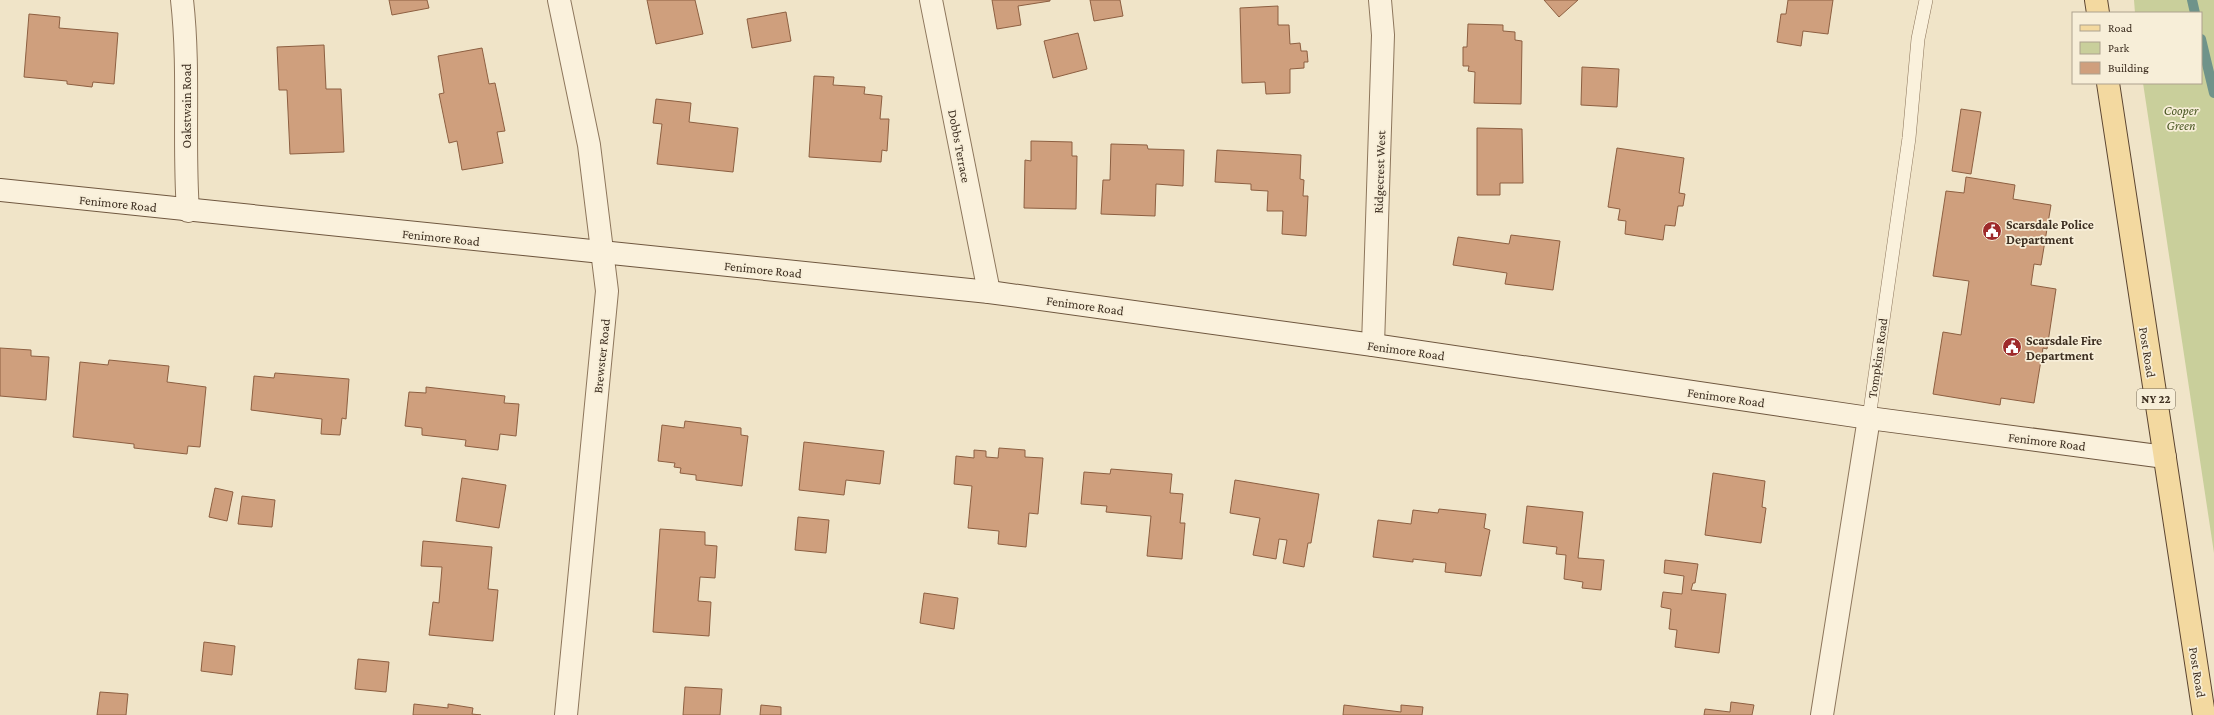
<svg xmlns="http://www.w3.org/2000/svg" width="2214" height="715" font-family="'Crimson Pro',serif">
	<style>
		.green { fill: #c9cf9b }
		.lines { fill: none; stroke-linecap: round; stroke-linejoin: round }
		.stream { stroke: #6f938a; stroke-width: 10 }
		.building { fill: #cf9f7d; stroke: #8d5f41 }
		.service-casing { stroke: #8d765c; stroke-width: 14 }
		.minor-casing { stroke: #8d765c; stroke-width: 24 }
		.secondary-casing { stroke: #6f573f; stroke-width: 24 }
		.primary-casing { stroke: #5b4430; stroke-width: 24 }
		.service { stroke: #faf1dc; stroke-width: 13 }
		.minor { stroke: #faf1dc; stroke-width: 22 }
		.secondary { stroke: #faf1dc; stroke-width: 22 }
		.primary { stroke: #f3d9a0; stroke-width: 22 }
		.labels { text-anchor: middle; stroke-width: 3.5; stroke-linejoin: round; paint-order: stroke }
		.shield { fill: #f7eed8; stroke: #756857; stroke-width: 1 }
		.shield-label { font-size: 12px; font-weight: bold; fill: #3d2e20 }
		.street-label { font-size: 13px; fill: #3d2e20; stroke: #f7eed8 }
		.park-label { font-size: 13px; font-style: italic; fill: #4d5a26; stroke: #f7eed8 }
		.poi-label { font-size: 13px; font-weight: bold; fill: #3d2e20; stroke: #f7eed8; text-anchor: start }
	</style>
	<rect width="100%" height="100%" fill="#f0e4c8"/>
	<path class="green" d="M 2134,0 L 2214,0 L 2214,553 L 2143,83 L 2201,83 L 2201,13 L 2135,13 Z"/>
	<g class="lines">
		<path class="stream" d="M 2192,0 L 2195,13
			M 2201,39 L 2214,93"/>
	</g>
	<path class="building" d="M 389,0 L 427,0 L 429,8 L 392,15 Z
		M 647,0 L 695,0 L 703,34 L 656,44 Z
		M 992,0 L 1050,0 L 1050,1 L 1018,6 L 1021,25 L 997,29 Z
		M 1090,0 L 1120,0 L 1123,16 L 1094,21 Z
		M 1544,0 L 1578,0 L 1559,17 Z
		M 1788,0 L 1833,0 L 1828,34 L 1803,31 L 1801,46 L 1777,42 L 1781,14 L 1786,14 Z
		M 1278,6 L 1278,25 L 1289,25 L 1290,44 L 1300,43 L 1301,51 L 1307,51 L 1308,62 L 1304,62 L 1304,68 L 1290,69 L 1290,93 L 1266,94 L 1265,82 L 1242,83 L 1240,8 Z
		M 786,12 L 791,41 L 752,48 L 747,19 Z
		M 29,14 L 60,17 L 59,28 L 118,33 L 114,84 L 93,82 L 92,87 L 67,84 L 67,81 L 24,77 Z
		M 1468,24 L 1503,25 L 1503,31 L 1515,32 L 1515,40 L 1522,41 L 1521,104 L 1474,103 L 1475,72 L 1468,71 L 1469,66 L 1463,66 L 1463,47 L 1467,47 Z
		M 1078,33 L 1087,69 L 1053,78 L 1044,41 Z
		M 324,45 L 326,89 L 341,89 L 344,152 L 290,154 L 287,90 L 279,90 L 277,47 Z
		M 482,48 L 489,84 L 495,83 L 505,131 L 497,132 L 503,163 L 462,170 L 457,141 L 449,143 L 439,94 L 444,93 L 438,56 Z
		M 1582,67 L 1619,69 L 1617,107 L 1581,105 Z
		M 814,76 L 834,77 L 833,85 L 865,87 L 864,94 L 882,96 L 880,119 L 889,119 L 887,151 L 882,150 L 881,162 L 809,157 Z
		M 656,99 L 691,103 L 689,122 L 738,128 L 733,172 L 657,164 L 662,124 L 653,123 Z
		M 1961,109 L 1981,112 L 1971,174 L 1952,171 Z
		M 1477,128 L 1522,129 L 1523,183 L 1500,183 L 1500,195 L 1477,195 Z
		M 1031,141 L 1072,142 L 1072,156 L 1077,156 L 1076,209 L 1024,208 L 1025,160 L 1031,161 Z
		M 1111,144 L 1147,145 L 1148,149 L 1184,150 L 1183,186 L 1156,184 L 1155,216 L 1101,214 L 1103,180 L 1110,180 Z
		M 1617,148 L 1684,158 L 1679,193 L 1685,194 L 1683,206 L 1678,206 L 1675,226 L 1665,225 L 1663,240 L 1625,234 L 1626,221 L 1618,220 L 1620,209 L 1608,207 Z
		M 1217,150 L 1301,155 L 1300,179 L 1304,180 L 1303,196 L 1308,196 L 1306,236 L 1282,234 L 1283,211 L 1267,211 L 1268,191 L 1251,190 L 1251,184 L 1215,182 Z
		M 1966,177 L 2015,185 L 2013,199 L 2051,205 L 2041,265 L 2034,264 L 2031,285 L 2056,289 L 2047,349 L 2043,348 L 2034,403 L 2001,398 L 2000,405 L 1933,394 L 1943,332 L 1961,335 L 1969,281 L 1933,276 L 1946,191 L 1964,193 Z
		M 1511,235 L 1560,241 L 1553,290 L 1505,284 L 1507,273 L 1453,265 L 1458,237 L 1509,244 Z
		M 0,348 L 31,350 L 31,356 L 49,357 L 46,400 L 0,396 Z
		M 109,360 L 169,366 L 167,382 L 206,387 L 200,447 L 188,446 L 187,454 L 134,448 L 134,444 L 73,437 L 80,362 L 108,365 Z
		M 275,373 L 349,379 L 346,419 L 342,418 L 340,435 L 321,434 L 322,419 L 251,410 L 254,376 L 274,378 Z
		M 426,387 L 505,396 L 504,403 L 519,404 L 516,436 L 500,434 L 498,450 L 465,446 L 466,440 L 422,435 L 422,428 L 405,426 L 409,392 L 426,393 Z
		M 685,421 L 741,428 L 741,435 L 748,436 L 742,486 L 696,480 L 696,475 L 680,473 L 681,468 L 674,467 L 675,463 L 658,461 L 662,425 L 684,428 Z
		M 804,442 L 884,451 L 880,484 L 846,480 L 844,495 L 799,490 Z
		M 999,448 L 1025,450 L 1025,457 L 1043,458 L 1038,514 L 1029,513 L 1026,547 L 998,544 L 999,531 L 968,528 L 972,486 L 954,484 L 956,456 L 974,458 L 974,450 L 986,451 L 986,457 L 998,458 Z
		M 1111,469 L 1172,474 L 1170,493 L 1183,494 L 1180,523 L 1185,523 L 1182,559 L 1147,556 L 1151,516 L 1106,512 L 1107,506 L 1081,504 L 1084,472 L 1110,474 Z
		M 1713,473 L 1765,481 L 1762,507 L 1766,508 L 1761,543 L 1705,535 Z
		M 462,478 L 506,485 L 499,528 L 456,521 Z
		M 1235,480 L 1319,494 L 1311,543 L 1308,543 L 1304,567 L 1283,563 L 1287,540 L 1279,539 L 1276,559 L 1253,555 L 1260,518 L 1230,513 Z
		M 215,488 L 233,492 L 227,521 L 209,517 Z
		M 242,496 L 275,500 L 272,527 L 238,524 Z
		M 1527,506 L 1583,512 L 1578,558 L 1604,560 L 1601,590 L 1582,588 L 1583,582 L 1564,579 L 1566,555 L 1556,554 L 1557,547 L 1523,543 Z
		M 1439,509 L 1486,514 L 1484,528 L 1490,530 L 1481,576 L 1445,572 L 1446,563 L 1413,559 L 1413,562 L 1373,557 L 1378,520 L 1411,524 L 1413,510 L 1438,513 Z
		M 798,517 L 829,520 L 826,553 L 795,550 Z
		M 660,529 L 705,532 L 705,545 L 717,546 L 715,578 L 700,577 L 698,601 L 711,602 L 709,636 L 653,632 Z
		M 423,541 L 492,547 L 488,589 L 498,590 L 493,641 L 429,635 L 433,602 L 439,603 L 442,567 L 421,566 Z
		M 1665,560 L 1698,564 L 1695,583 L 1693,583 L 1691,590 L 1726,594 L 1719,653 L 1675,647 L 1677,630 L 1669,629 L 1671,609 L 1661,607 L 1663,592 L 1682,594 L 1684,576 L 1664,573 Z
		M 924,593 L 958,598 L 954,629 L 920,623 Z
		M 204,642 L 235,646 L 232,675 L 201,671 Z
		M 358,659 L 389,662 L 386,692 L 355,689 Z
		M 685,687 L 722,689 L 720,715 L 683,715 Z
		M 100,692 L 128,694 L 126,715 L 97,715 Z
		M 1731,702 L 1754,705 L 1752,715 L 1704,715 L 1705,709 L 1730,712 Z
		M 414,704 L 448,708 L 448,704 L 473,708 L 472,714 L 481,715 L 413,715 Z
		M 761,705 L 781,707 L 781,715 L 760,715 Z
		M 1344,705 L 1401,712 L 1401,705 L 1423,707 L 1422,715 L 1343,715 Z"/>
	<g class="lines">
		<g class="service-casing">
			<path id="service" d="M 1869,418 L 1909,138 L 1918,39 L 1926,0"/>
		</g>
		<g class="minor-casing">
			<path id="minor" d="M 182,0 C 190,70 183,141 188,211
				M 559,0 L 589,145 L 607,291 L 566,715
				M 931,0 L 989,292
				M 1373,345 L 1383,35 L 1380,0
				M 1822,715 L 1869,418"/>
		</g>
		<g class="secondary-casing">
			<path id="secondary" d="M 0,190 L 989,292 L 1373,345 L 1869,418 L 2165,457"/>
		</g>
		<g class="primary-casing">
			<path id="primary" d="M 2096,0 L 2098,13
				M 2108,83 L 2204,715"/>
		</g>
		<use href="#service" class="service"/>
		<use href="#minor" class="minor"/>
		<use href="#secondary" class="secondary"/>
		<use href="#primary" class="primary"/>
	</g>
	<defs>
		<g id="civic-disc" transform="scale(1)"><circle r="9.5" fill="#9e2a2b" stroke="#f7eed8"/><path d="M-.6-6.5H3V-4.5H.6V-3L4-1V1h2V6H-6V1h2V-1L-.6-3ZM-1.2 2.5V6h2.4V2.5Z" fill="#fff"/></g>
	</defs>
	<g fill-rule="evenodd">
		<use href="#civic-disc" x="1992" y="231"/>
		<use href="#civic-disc" x="2012" y="347"/>
	</g>
	<g class="labels">
		<rect class="shield" x="2137" y="389" width="38" height="20" rx="3"/>
		<g class="shield-label">
			<text x="2156" y="403">NY 22</text>
		</g>
		<g class="street-label">
			<text transform="translate(186 106) rotate(-90)" y="5">Oakstwain Road</text>
			<text transform="translate(960 146) rotate(79)" y="5">Dobbs Terrace</text>
			<text transform="translate(1379 172) rotate(-88)" y="5">Ridgecrest West</text>
			<text transform="translate(118 203) rotate(6)" y="5">Fenimore Road</text>
			<text transform="translate(441 237) rotate(6)" y="5">Fenimore Road</text>
			<text transform="translate(763 269) rotate(6)" y="5">Fenimore Road</text>
			<text transform="translate(1085 305) rotate(8)" y="5">Fenimore Road</text>
			<text transform="translate(1406 350) rotate(8)" y="5">Fenimore Road</text>
			<text transform="translate(2148 352) rotate(81)" y="5">Post Road</text>
			<text transform="translate(601 356) rotate(-84)" y="5">Brewster Road</text>
			<text transform="translate(1877 358) rotate(-82)" y="5">Tompkins Road</text>
			<text transform="translate(1726 397) rotate(8)" y="5">Fenimore Road</text>
			<text transform="translate(2047 441) rotate(7)" y="5">Fenimore Road</text>
			<text transform="translate(2198 672) rotate(81)" y="5">Post Road</text>
		</g>
		<g class="park-label">
			<text x="2181" y="115">Cooper<tspan x="2181" dy="15">Green</tspan></text>
		</g>
		<g class="poi-label">
			<text x="2006" y="229">Scarsdale Police<tspan x="2006" dy="15">Department</tspan></text>
			<text x="2026" y="345">Scarsdale Fire<tspan x="2026" dy="15">Department</tspan></text>
		</g>
	</g>
	<rect x="2072" y="12" width="130" height="72" fill="#f7eed8" stroke="#ada18e"/>
	<rect x="2080" y="25" width="20" height="6" fill="#f3d9a0" stroke="#ada18e"/>
	<text x="2108" y="32" font-size="12" fill="#3d2e20">Road</text>
	<rect x="2080" y="42" width="20" height="12" fill="#c9cf9b" stroke="#ada18e"/>
	<text x="2108" y="52" font-size="12" fill="#3d2e20">Park</text>
	<rect x="2080" y="62" width="20" height="12" fill="#cf9f7d" stroke="#ada18e"/>
	<text x="2108" y="72" font-size="12" fill="#3d2e20">Building</text>
</svg>
